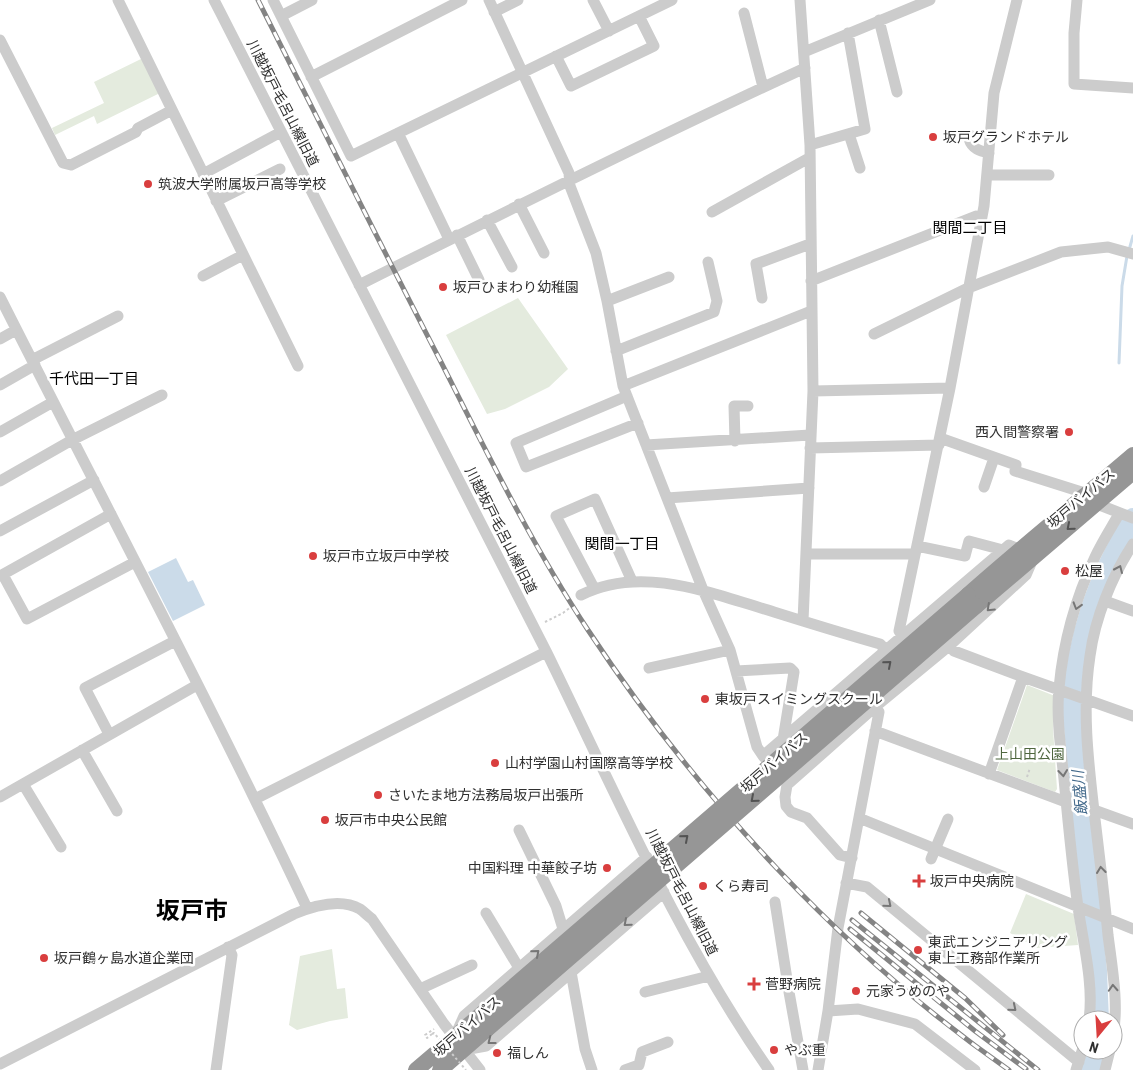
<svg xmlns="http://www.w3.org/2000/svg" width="1133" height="1070" font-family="'Roboto Condensed','Noto Sans JP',sans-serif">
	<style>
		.green { fill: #e4ebde }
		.water { fill: #cbdbe9 }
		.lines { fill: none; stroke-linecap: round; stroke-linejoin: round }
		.stream { stroke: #cbdbe9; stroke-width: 3 }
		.river { stroke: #cbdbe9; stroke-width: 20 }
		.path { stroke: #ccc; stroke-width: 2; stroke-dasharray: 2.5 2.5; stroke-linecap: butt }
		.minor { stroke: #ccc; stroke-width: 11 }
		.highway { stroke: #969696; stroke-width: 16 }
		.rail-casing { stroke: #848484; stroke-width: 5 }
		.rail { stroke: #fff; stroke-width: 3; stroke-dasharray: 9; stroke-linecap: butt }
		.path-bridge { stroke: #ccc; stroke-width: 2; stroke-dasharray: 2.5 2.5; stroke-linecap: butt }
		.minor-bridge { stroke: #ccc; stroke-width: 11 }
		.highway-bridge { stroke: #969696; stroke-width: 16 }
		.oneway { stroke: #535353 }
		.oneway2 { stroke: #767676 }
		.poi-dot { fill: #d93e3e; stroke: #fff; stroke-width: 2 }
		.labels { text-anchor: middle; stroke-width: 5; stroke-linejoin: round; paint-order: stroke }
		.street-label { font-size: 14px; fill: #2f2f2f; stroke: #fff }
		.poi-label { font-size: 14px; fill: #2f2f2f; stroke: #fff; text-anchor: start }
		.park-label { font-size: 14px; fill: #4f673f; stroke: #fff }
		.neighbourhood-label { font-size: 15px; fill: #000; stroke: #fff }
		.water-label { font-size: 15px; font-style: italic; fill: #42698b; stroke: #fff }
		.town-label { font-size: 24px; font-weight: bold; fill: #000; stroke: #fff }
	</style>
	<rect width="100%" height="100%" fill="#fff"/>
	<path class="green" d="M 143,58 L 160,93 L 97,124 L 94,116 L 55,135 L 52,128 L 104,103 L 94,82 Z
		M 518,298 L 568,369 L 549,387 L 505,409 L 487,414 L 446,335 Z
		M 1027,685 L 1055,696 L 1053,728 L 1057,789 L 1055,792 L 997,770 Z
		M 1026,894 L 1074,914 L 1078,945 L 1037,948 L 1010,933 Z
		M 332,949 L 337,989 L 345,988 L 348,1018 L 330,1021 L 297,1030 L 289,1025 L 300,956 Z"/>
	<path class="water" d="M 176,558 L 188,582 L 193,580 L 205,605 L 173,621 L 148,572 Z"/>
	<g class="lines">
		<path class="stream" d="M 1129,250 L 1133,236
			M 1119,363 L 1122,286 L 1127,256"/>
		<path class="river" d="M 1099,1020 L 1097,971 L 1072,707 C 1076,636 1098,578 1133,518
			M 1090,1070 L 1095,1050"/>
		<path class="path" d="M 545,622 L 563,613 L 575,604
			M 1027,777 L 1030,768
			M 432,1034 L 427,1038 L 425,1035 L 434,1029"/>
		<path class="minor" d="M 118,0 L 298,366
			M 214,0 C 325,218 438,435 547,653 C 616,794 679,941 769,1070
			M 273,0 L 351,156 L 672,0
			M 489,0 L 569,173 L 570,186 L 596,253 L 607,301 L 623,386 L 703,590 L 730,650 L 757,747 L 763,756
			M 593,0 L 609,31
			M 800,0 L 810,145 L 813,391 L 803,621
			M 1077,0 L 1074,33 L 1074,84 L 1133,88
			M 494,12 L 518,0
			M 744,13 L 763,87
			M 281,16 L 312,0
			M 879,20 L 897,92
			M 0,40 L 63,163 L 71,165 L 136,132 L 138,128 L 172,110
			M 804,52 L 930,0
			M 556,56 L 571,86 L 654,46 L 639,16
			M 311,77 L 462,0
			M 398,133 L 449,239
			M 849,134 L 860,168
			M 970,135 L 969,139 C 972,149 980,151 989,153
			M 810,145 L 865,129 L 848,33
			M 203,174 L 281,132
			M 988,175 L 1049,175
			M 216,201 L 280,169
			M 519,204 L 544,253
			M 712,212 L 809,158
			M 487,220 L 512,267
			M 457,235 L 479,280
			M 203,276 L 243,255
			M 811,281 L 976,216 L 981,218
			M 359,285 C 507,211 655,137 805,68
			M 0,297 C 103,501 210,702 307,908
			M 762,298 L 756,264 L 810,244
			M 607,301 L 669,277
			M 874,334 L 968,288 L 1061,252 L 1108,247 L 1133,254
			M 0,339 L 16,330
			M 616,351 L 714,312 L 717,301 L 708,262
			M 32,360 L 118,316
			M 0,385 L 35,365
			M 623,386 L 811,311
			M 813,391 L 950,388
			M 627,396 L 516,443 L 526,467 L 638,423
			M 0,432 L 53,402
			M 940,438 L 1016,465 L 1015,471 L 1088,494 L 1097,504 L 1133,518
			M 735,441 L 734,406 L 748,406
			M 646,445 L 810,435
			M 810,448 L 939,445
			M 0,481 L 72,440 L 162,395
			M 984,487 L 994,458
			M 667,498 L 809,488
			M 0,531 L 94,480
			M 917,546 L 965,556 L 969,541 L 1003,550
			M 807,554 L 915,554
			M 3,575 L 27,619 L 135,562
			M 0,576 L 111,514
			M 594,588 L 556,516 L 595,499 L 632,581
			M 581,595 C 642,564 713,594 774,612 C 809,623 845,634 880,644 L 886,650
			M 1105,601 L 1133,611
			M 902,636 L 899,631 L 950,388 L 984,206 L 994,93 L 1017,0
			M 949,646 L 954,651 L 1023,677 L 1133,716
			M 649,668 L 730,650
			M 864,669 L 1009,545 L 1019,549
			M 736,671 L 790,668 L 794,672 L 783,740
			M 875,731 L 1066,802
			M 109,734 L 85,688 L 175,641
			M 82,750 L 117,811
			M 768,761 L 763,756 L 864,669 L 876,684
			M 989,774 L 1023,677
			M 23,784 L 61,847
			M 0,797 L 197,685
			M 255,799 L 546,652
			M 1094,810 L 1133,824
			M 859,818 L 1133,929
			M 519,830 L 556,906 L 563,929
			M 852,858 L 840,855 L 807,818 L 791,812 L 786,806 L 785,797 L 787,785 L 875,707 L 949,646 L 1026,575 L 1032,561
			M 846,883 L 867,887 L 1079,1062
			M 775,902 L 789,992 L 803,1070
			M 486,913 L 519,968
			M 571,972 L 585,1049 L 592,1070
			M 420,989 L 472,965
			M 645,992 L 709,976
			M 828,1011 L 858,1009 L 915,1024 L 975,1070
			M 1089,1020 C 1094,984 1083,943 1078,907 C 1072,865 1068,822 1064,779 C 1061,751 1056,715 1059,688 C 1063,644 1076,597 1095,557 C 1102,542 1111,528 1119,514
			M 456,1034 L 464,1016 L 647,857
			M 1113,1036 C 1119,1004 1112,967 1108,935 C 1104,893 1099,852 1094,811 C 1088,759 1082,708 1090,656 C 1095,618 1112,576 1133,544
			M 464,1050 L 486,1046 L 664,892
			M 0,1064 L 294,914 C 313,906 341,898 360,909 C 364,912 368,916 372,919 L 444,1024 L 480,1070
			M 216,1070 L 232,955 L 228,947
			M 625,1070 L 639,1065 L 642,1052 L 668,1042
			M 818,1070 L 828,1011 L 838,928 L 879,712 L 875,707
			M 1076,1070 L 1083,1048
			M 1105,1070 L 1110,1050"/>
		<path class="highway" d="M 968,595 C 1022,547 1078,502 1133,455
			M 976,606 L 1133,472
			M 416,1070 L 476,1019
			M 440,1070 L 486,1030"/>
		<g class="rail-casing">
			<path id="rail" d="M 258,0 C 319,121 379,242 441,362 C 487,453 532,545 588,630 C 698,797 845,956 1009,1070
				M 861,913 L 965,998 L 1003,1035
				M 852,920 L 1038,1070
				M 850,929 L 975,1031 L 1026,1069"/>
		</g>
		<use href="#rail" class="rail"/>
		<path class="path-bridge" d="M 432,1034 L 434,1033 L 466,1070"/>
		<path class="minor-bridge" d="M 931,859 L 948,819"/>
		<path class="highway-bridge" d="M 476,1019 L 968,595
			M 486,1030 L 976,606"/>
	</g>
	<defs><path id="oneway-chevron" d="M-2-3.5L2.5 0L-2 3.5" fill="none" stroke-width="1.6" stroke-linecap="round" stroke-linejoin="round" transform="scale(1.25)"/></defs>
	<g class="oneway">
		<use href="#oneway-chevron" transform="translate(1070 527) rotate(139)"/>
		<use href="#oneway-chevron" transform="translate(888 664) rotate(-41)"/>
		<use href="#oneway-chevron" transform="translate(754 799) rotate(139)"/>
		<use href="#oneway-chevron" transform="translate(685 838) rotate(-41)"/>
	</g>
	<g class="oneway2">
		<use href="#oneway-chevron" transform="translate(1119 569) rotate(-66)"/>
		<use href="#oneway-chevron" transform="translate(1077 606) rotate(107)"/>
		<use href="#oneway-chevron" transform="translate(990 608) rotate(137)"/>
		<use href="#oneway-chevron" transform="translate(1063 773) rotate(84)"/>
		<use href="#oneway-chevron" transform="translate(1101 870) rotate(-97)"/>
		<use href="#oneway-chevron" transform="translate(888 904) rotate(40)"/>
		<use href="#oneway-chevron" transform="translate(627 923) rotate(139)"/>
		<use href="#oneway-chevron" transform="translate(536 953) rotate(-41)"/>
		<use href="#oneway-chevron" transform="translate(1113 988) rotate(-93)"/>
		<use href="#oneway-chevron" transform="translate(1013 1008) rotate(40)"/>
		<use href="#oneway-chevron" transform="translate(491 1041) rotate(142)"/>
	</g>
	<g class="poi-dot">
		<circle cx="933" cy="137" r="5"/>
		<circle cx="148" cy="184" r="5"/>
		<circle cx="443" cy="287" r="5"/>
		<circle cx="1069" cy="432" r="5"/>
		<circle cx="313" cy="556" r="5"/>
		<circle cx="1065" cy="571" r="5"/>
		<circle cx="705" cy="699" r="5"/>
		<circle cx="495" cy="763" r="5"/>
		<circle cx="378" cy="795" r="5"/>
		<circle cx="325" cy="820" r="5"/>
		<circle cx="607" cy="868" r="5"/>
		<path d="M916.5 873.5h5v5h5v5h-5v5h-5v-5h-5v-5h5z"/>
		<circle cx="703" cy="886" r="5"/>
		<circle cx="918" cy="950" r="5"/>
		<circle cx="44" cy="958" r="5"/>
		<path d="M751.5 976.5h5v5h5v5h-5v5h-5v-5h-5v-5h5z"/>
		<circle cx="856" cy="991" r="5"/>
		<circle cx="774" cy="1050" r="5"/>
		<circle cx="497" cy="1053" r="5"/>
	</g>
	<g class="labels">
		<g class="street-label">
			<text transform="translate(283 103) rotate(63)" y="5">川越坂戸毛呂山線旧道</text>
			<text transform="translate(1081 498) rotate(-40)" y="5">坂戸バイパス</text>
			<text transform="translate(501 530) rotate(63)" y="5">川越坂戸毛呂山線旧道</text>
			<text transform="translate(774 762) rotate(-41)" y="5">坂戸バイパス</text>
			<text transform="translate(682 892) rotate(63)" y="5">川越坂戸毛呂山線旧道</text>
			<text transform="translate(467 1026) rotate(-41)" y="5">坂戸バイパス</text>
		</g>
		<g class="poi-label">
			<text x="943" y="142">坂戸グランドホテル</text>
			<text x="158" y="189">筑波大学附属坂戸高等学校</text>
			<text x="453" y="292">坂戸ひまわり幼稚園</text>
			<text x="1059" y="437" text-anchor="end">西入間警察署</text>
			<text x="323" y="561">坂戸市立坂戸中学校</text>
			<text x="1075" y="576">松屋</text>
			<text x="715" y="704">東坂戸スイミングスクール</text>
			<text x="505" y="768">山村学園山村国際高等学校</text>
			<text x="388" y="800">さいたま地方法務局坂戸出張所</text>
			<text x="335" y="825">坂戸市中央公民館</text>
			<text x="597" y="873" text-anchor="end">中国料理 中華餃子坊</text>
			<text x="930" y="886">坂戸中央病院</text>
			<text x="713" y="891">くら寿司</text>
			<text x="928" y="947">東武エンジニアリング<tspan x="928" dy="16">東上工務部作業所</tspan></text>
			<text x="54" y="963">坂戸鶴ヶ島水道企業団</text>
			<text x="765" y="989">菅野病院</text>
			<text x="866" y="996">元家うめのや</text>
			<text x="784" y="1055">やぶ重</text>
			<text x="507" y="1058">福しん</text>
		</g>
		<g class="park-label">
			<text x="1030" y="759">上山田公園</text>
		</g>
		<g class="neighbourhood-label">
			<text x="970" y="233">関間二丁目</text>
			<text x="94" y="384">千代田一丁目</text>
			<text x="622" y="549">関間一丁目</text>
		</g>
		<g class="water-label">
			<text transform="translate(1080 793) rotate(-95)" y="5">飯盛川</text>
		</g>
		<g class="town-label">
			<text x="192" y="919">坂戸市</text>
		</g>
	</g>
	<g transform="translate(1098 1035) rotate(198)"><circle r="24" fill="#ffffff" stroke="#acacac"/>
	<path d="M0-4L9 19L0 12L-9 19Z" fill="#d93e3e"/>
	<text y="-8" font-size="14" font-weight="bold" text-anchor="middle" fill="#2f2f2f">N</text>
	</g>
</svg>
